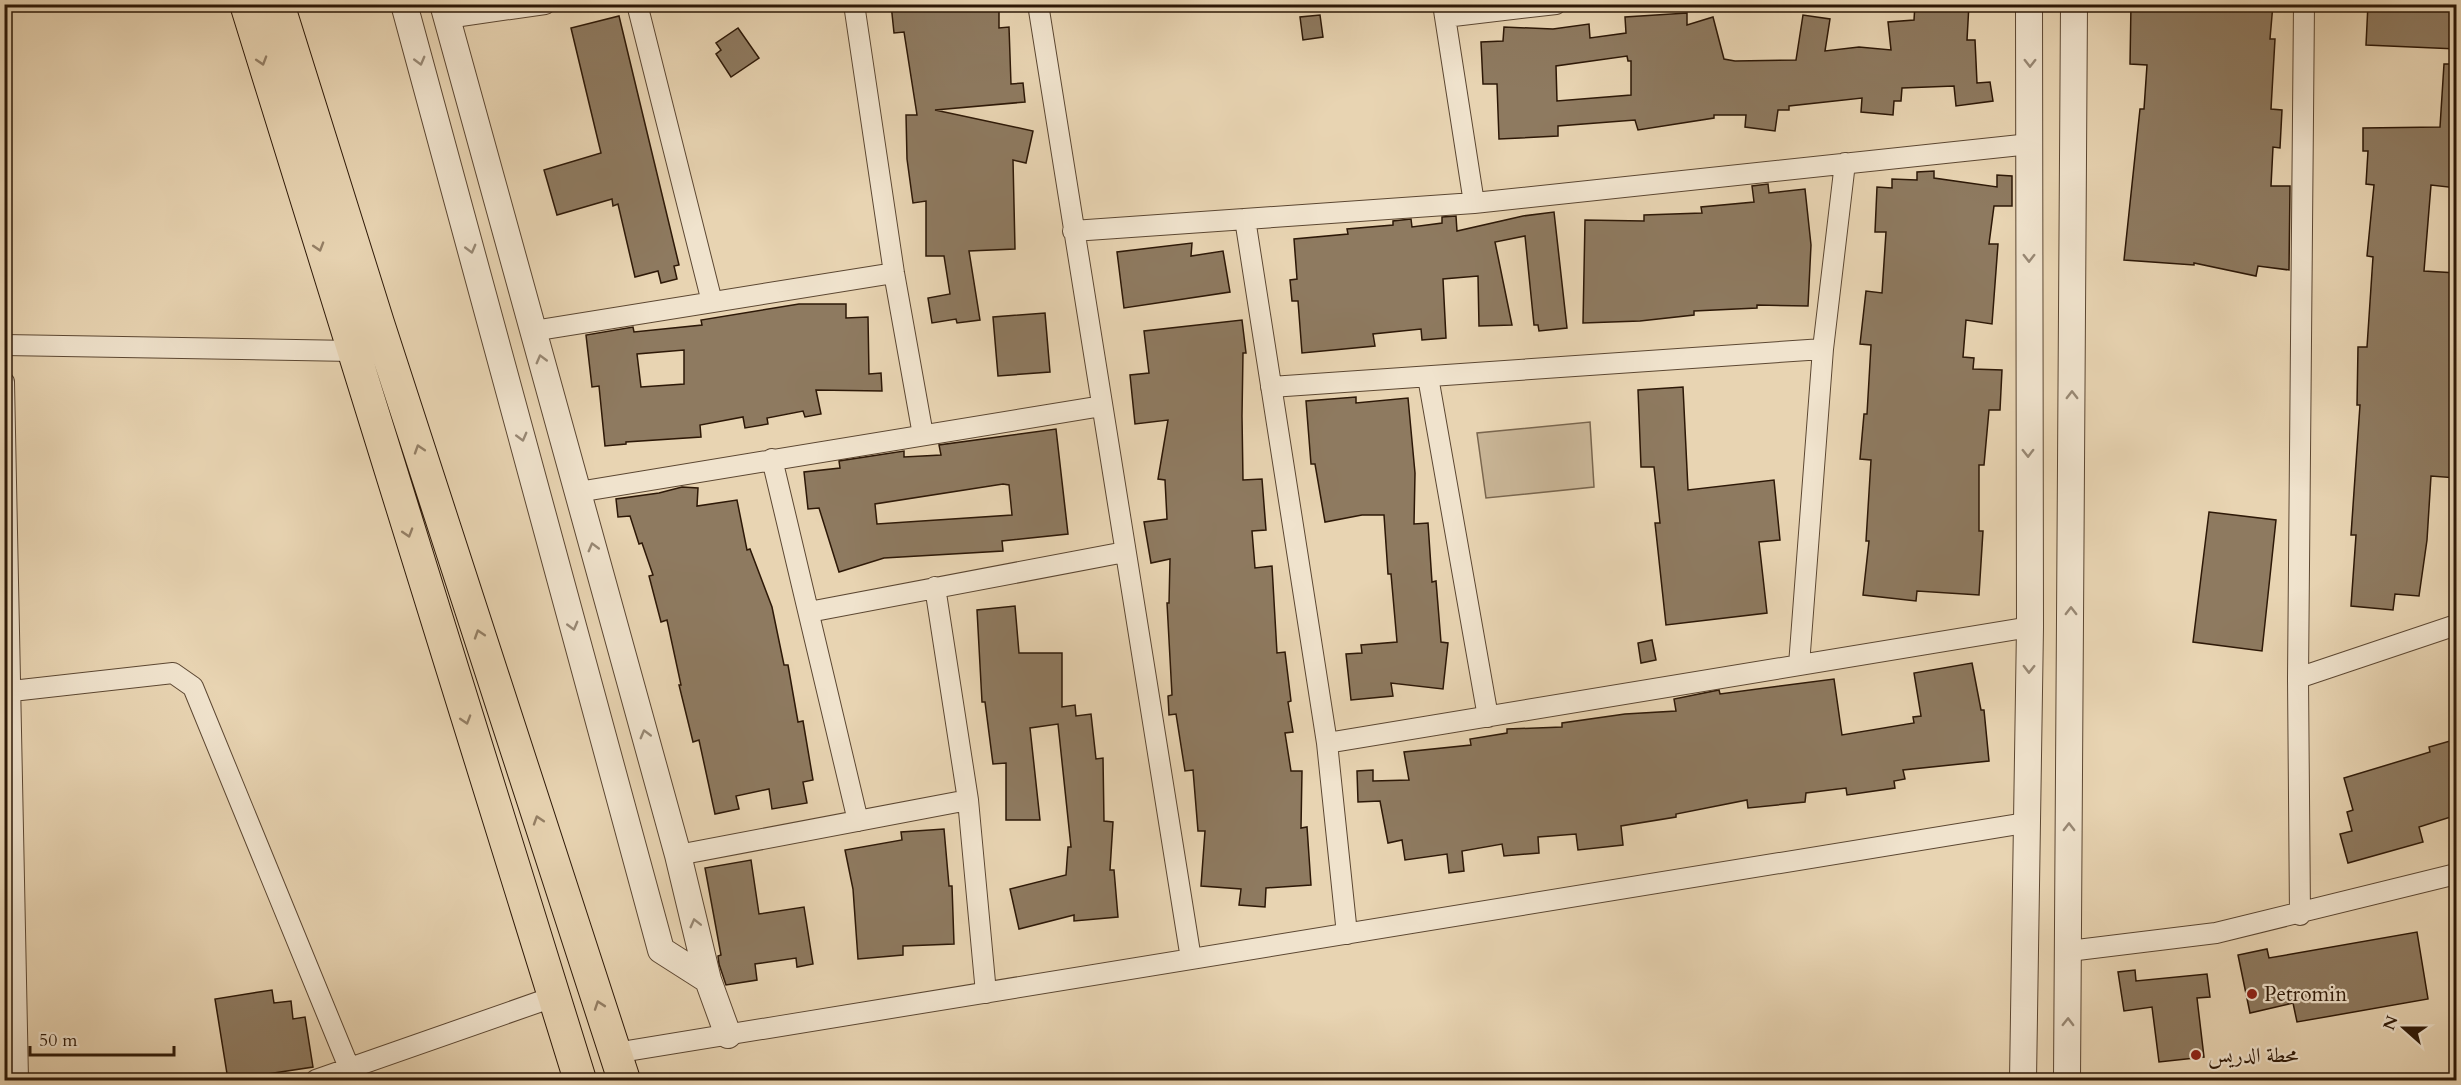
<svg xmlns="http://www.w3.org/2000/svg" width="2461" height="1085" font-family="Cardo,Amiri,serif">
	<style>
		.green { fill: #c8b495; stroke: #7a664e; stroke-width: 1.5 }
		.building { fill: #8e7a60; stroke: #2d1807; stroke-width: 1.5; fill-rule: evenodd }
		.lines { fill: none; stroke-linecap: round; stroke-linejoin: round }
		.minor-casing { stroke: #5c4732; stroke-width: 22 }
		.tertiary-casing { stroke: #5c4732; stroke-width: 28 }
		.primary-casing { stroke: #2d1807; stroke-width: 34 }
		.minor { stroke: #f0e3cd; stroke-width: 20 }
		.tertiary { stroke: #f0e3cd; stroke-width: 26 }
		.primary { stroke: #e8d4b2; stroke-width: 32 }
		.oneway { stroke: #947f65 }
		.oneway2 { stroke: #988874 }
		.poi-dot { fill: #8f2418; stroke: #f0e3cd; stroke-width: 2 }
		.labels { text-anchor: middle; stroke-width: 4.5; stroke-linejoin: round; paint-order: stroke }
		.poi-label { font-size: 21px; fill: #2d1807; stroke: #f0e3cd; text-anchor: start }
	</style>
	<rect width="100%" height="100%" fill="#e8d4b2"/>
	<filter id="stains"><feTurbulence type="fractalNoise" baseFrequency=".00333" numOctaves="4"/><feColorMatrix values="0 0 0 0 .2 0 0 0 0 .09 0 0 0 0 .02 0 0 0 .5 -.17"/></filter>
	<radialGradient id="worn" r=".72"><stop offset=".6" stop-color="#630" stop-opacity="0"/><stop offset="1" stop-color="#630" stop-opacity=".3"/></radialGradient>
	<path class="green" d="M 1590,422 L 1594,487 L 1486,498 L 1477,433 Z"/>
	<path class="building" d="M 891,4 L 999,4 L 999,28 L 1009,27 L 1011,84 L 1023,83 L 1025,102 L 935,110 L 1033,131 L 1026,163 L 1013,160 L 1015,249 L 969,251 L 980,320 L 957,323 L 956,319 L 932,323 L 928,298 L 950,294 L 944,256 L 926,256 L 926,201 L 913,203 L 907,159 L 906,115 L 917,115 L 904,32 L 894,33 Z
		M 1915,4 L 1969,4 L 1967,40 L 1975,40 L 1977,83 L 1990,82 L 1993,101 L 1956,106 L 1954,86 L 1902,88 L 1901,101 L 1894,101 L 1893,115 L 1861,112 L 1862,98 L 1789,106 L 1789,110 L 1778,110 L 1775,131 L 1745,127 L 1746,115 L 1714,115 L 1714,118 L 1638,130 L 1635,120 L 1558,126 L 1558,136 L 1499,139 L 1497,84 L 1483,84 L 1481,42 L 1503,41 L 1504,27 L 1553,29 L 1589,24 L 1590,38 L 1626,33 L 1625,17 L 1687,13 L 1687,25 L 1713,17 L 1724,59 L 1735,61 L 1796,60 L 1803,15 L 1830,19 L 1825,51 L 1859,47 L 1891,50 L 1888,22 L 1914,20 ZM 1627,56 L 1628,61 L 1631,61 L 1631,95 L 1557,101 L 1556,66 Z
		M 2131,4 L 2273,4 L 2270,39 L 2275,39 L 2271,109 L 2282,110 L 2280,148 L 2273,147 L 2271,186 L 2290,186 L 2289,270 L 2258,266 L 2256,276 L 2194,263 L 2194,265 L 2124,260 L 2140,109 L 2144,109 L 2147,65 L 2130,64 Z
		M 2368,4 L 2457,4 L 2457,49 L 2366,45 Z
		M 1320,15 L 1323,37 L 1303,40 L 1300,17 Z
		M 619,16 L 679,265 L 674,266 L 677,279 L 661,283 L 658,271 L 635,277 L 618,204 L 613,206 L 612,199 L 557,215 L 544,170 L 601,153 L 571,28 Z
		M 738,28 L 759,58 L 731,77 L 716,54 L 721,50 L 716,43 Z
		M 2444,64 L 2457,64 L 2457,188 L 2431,185 L 2424,271 L 2457,273 L 2457,478 L 2431,476 L 2427,540 L 2419,596 L 2395,594 L 2393,610 L 2351,606 L 2356,535 L 2351,535 L 2360,405 L 2357,405 L 2358,347 L 2367,347 L 2373,257 L 2367,256 L 2374,185 L 2366,184 L 2368,151 L 2363,151 L 2363,128 L 2440,127 Z
		M 1934,171 L 1934,178 L 1997,187 L 1997,175 L 2012,176 L 2012,206 L 1994,206 L 1989,244 L 1998,244 L 1992,324 L 1966,320 L 1963,357 L 1974,358 L 1973,369 L 2002,370 L 2000,410 L 1989,410 L 1984,465 L 1979,465 L 1979,531 L 1983,531 L 1979,595 L 1917,591 L 1916,601 L 1863,595 L 1869,541 L 1866,541 L 1871,460 L 1860,459 L 1864,414 L 1867,414 L 1871,345 L 1860,344 L 1866,291 L 1882,293 L 1886,232 L 1875,232 L 1877,187 L 1892,188 L 1892,179 L 1917,180 L 1917,172 Z
		M 1768,184 L 1769,193 L 1805,189 L 1811,245 L 1808,306 L 1757,305 L 1757,308 L 1694,311 L 1694,315 L 1640,321 L 1583,323 L 1585,220 L 1644,221 L 1644,215 L 1702,213 L 1701,207 L 1754,202 L 1752,186 Z
		M 1554,212 L 1567,328 L 1539,331 L 1538,325 L 1534,325 L 1525,236 L 1495,242 L 1512,325 L 1479,326 L 1478,276 L 1443,279 L 1446,338 L 1422,340 L 1421,329 L 1373,334 L 1375,346 L 1302,353 L 1298,301 L 1292,301 L 1290,280 L 1297,279 L 1294,239 L 1348,234 L 1347,229 L 1393,225 L 1393,221 L 1411,219 L 1412,227 L 1442,223 L 1442,217 L 1456,216 L 1457,231 L 1523,216 Z
		M 1192,243 L 1191,256 L 1223,251 L 1230,292 L 1124,308 L 1117,252 Z
		M 799,304 L 846,304 L 846,318 L 868,317 L 869,374 L 881,373 L 882,391 L 816,390 L 821,414 L 805,417 L 803,411 L 767,418 L 768,424 L 745,428 L 743,417 L 700,425 L 701,437 L 626,442 L 626,444 L 605,446 L 599,386 L 592,387 L 586,335 L 633,327 L 634,332 L 702,325 L 701,320 ZM 684,350 L 684,384 L 641,387 L 637,354 Z
		M 1045,313 L 1050,372 L 998,376 L 993,317 Z
		M 1242,320 L 1246,353 L 1243,353 L 1242,416 L 1243,480 L 1262,479 L 1266,530 L 1252,531 L 1255,568 L 1272,566 L 1277,653 L 1285,652 L 1291,701 L 1288,702 L 1293,732 L 1285,733 L 1291,771 L 1302,771 L 1301,828 L 1307,827 L 1311,885 L 1266,888 L 1265,907 L 1239,905 L 1241,889 L 1201,886 L 1205,831 L 1198,831 L 1193,770 L 1185,771 L 1176,714 L 1169,715 L 1168,696 L 1172,695 L 1167,603 L 1169,603 L 1170,559 L 1151,563 L 1144,522 L 1167,519 L 1165,480 L 1158,479 L 1168,420 L 1135,424 L 1130,375 L 1149,373 L 1144,331 Z
		M 1683,387 L 1688,490 L 1774,480 L 1780,540 L 1759,542 L 1767,613 L 1666,625 L 1655,523 L 1660,523 L 1654,467 L 1641,467 L 1638,390 Z
		M 1356,397 L 1356,403 L 1408,398 L 1415,473 L 1414,524 L 1428,523 L 1432,582 L 1436,581 L 1441,642 L 1448,643 L 1443,689 L 1391,683 L 1393,696 L 1351,700 L 1346,654 L 1362,653 L 1361,645 L 1397,642 L 1391,574 L 1388,574 L 1384,515 L 1362,515 L 1325,522 L 1315,464 L 1311,464 L 1306,401 Z
		M 1056,429 L 1068,534 L 1002,541 L 1003,551 L 884,558 L 839,572 L 819,508 L 808,509 L 804,472 L 840,468 L 839,461 L 904,451 L 904,457 L 941,455 L 939,445 ZM 1003,484 L 1009,485 L 1012,515 L 877,524 L 875,504 Z
		M 682,487 L 698,488 L 697,506 L 737,500 L 747,550 L 750,549 L 772,607 L 784,665 L 788,665 L 798,722 L 803,721 L 813,780 L 803,782 L 807,803 L 772,809 L 769,789 L 736,796 L 739,809 L 715,814 L 699,740 L 693,742 L 679,685 L 681,685 L 667,620 L 661,622 L 649,576 L 653,575 L 642,543 L 639,544 L 630,516 L 618,517 L 616,499 L 659,493 Z
		M 2209,512 L 2276,520 L 2262,651 L 2193,642 Z
		M 1015,606 L 1019,653 L 1062,653 L 1062,707 L 1075,705 L 1076,716 L 1091,714 L 1096,759 L 1103,758 L 1104,821 L 1113,822 L 1110,870 L 1114,870 L 1118,917 L 1074,921 L 1074,915 L 1019,929 L 1010,889 L 1066,875 L 1068,847 L 1071,847 L 1058,724 L 1030,728 L 1040,820 L 1006,820 L 1006,763 L 993,764 L 985,702 L 982,702 L 977,610 Z
		M 1652,640 L 1656,660 L 1641,663 L 1638,643 Z
		M 1972,663 L 1981,710 L 1984,710 L 1989,761 L 1903,770 L 1905,779 L 1894,781 L 1895,788 L 1847,795 L 1846,788 L 1806,793 L 1805,802 L 1748,808 L 1747,800 L 1676,814 L 1676,817 L 1621,826 L 1623,845 L 1578,850 L 1576,834 L 1538,837 L 1539,853 L 1504,856 L 1502,844 L 1462,851 L 1464,871 L 1449,873 L 1447,854 L 1405,860 L 1402,840 L 1388,843 L 1380,801 L 1358,802 L 1357,771 L 1373,770 L 1373,781 L 1409,780 L 1404,752 L 1471,745 L 1470,739 L 1507,733 L 1507,729 L 1562,727 L 1562,723 L 1625,714 L 1676,711 L 1674,699 L 1719,690 L 1720,694 L 1834,679 L 1842,735 L 1914,723 L 1913,717 L 1921,716 L 1914,673 Z
		M 2457,739 L 2457,815 L 2419,827 L 2423,842 L 2348,863 L 2340,834 L 2352,831 L 2347,812 L 2353,810 L 2344,778 L 2430,752 L 2429,747 Z
		M 944,829 L 949,886 L 952,886 L 954,944 L 903,946 L 903,955 L 858,959 L 853,889 L 845,850 L 902,840 L 901,832 Z
		M 751,860 L 759,914 L 804,907 L 813,964 L 797,967 L 796,958 L 755,964 L 757,980 L 726,985 L 719,964 L 718,956 L 721,955 L 705,868 Z
		M 2417,932 L 2428,999 L 2297,1022 L 2293,1003 L 2250,1013 L 2238,955 L 2267,949 L 2269,958 Z
		M 2135,970 L 2136,981 L 2207,974 L 2210,997 L 2197,998 L 2204,1057 L 2159,1062 L 2152,1007 L 2124,1011 L 2118,972 Z
		M 272,990 L 274,1003 L 291,1001 L 293,1019 L 305,1017 L 313,1067 L 228,1080 L 215,999 Z"/>
	<g class="lines">
		<g class="minor-casing">
			<path id="minor" d="M 637,4 L 712,302
				M 854,4 L 894,273 L 923,435
				M 1038,4 L 1191,959
				M 1443,4 L 1474,203
				M 1445,17 L 1556,4
				M 447,18 L 545,4
				M 1245,219 L 1327,743 L 1347,934
				M 1073,231 L 1474,203 L 2030,144
				M 533,331 L 894,273
				M 4,345 L 352,351
				M 1428,377 L 1488,717
				M 4,382 L 18,1080
				M 1271,387 L 1823,349
				M 772,459 L 858,821
				M 578,492 L 1102,406
				M 935,587 L 968,800 L 986,993
				M 809,612 L 1125,552
				M 1799,665 L 1823,349 L 1845,163
				M 2298,678 L 2456,625
				M 12,691 L 173,673 L 193,687 L 350,1070
				M 1327,743 L 2030,627
				M 678,855 L 968,800
				M 2300,915 L 2298,678 L 2304,4
				M 2069,951 L 2216,933 L 2456,874
				M 615,1053 L 2025,823
				M 316,1080 L 553,997"/>
		</g>
		<g class="tertiary-casing">
			<path id="tertiary" d="M 404,4 L 661,950 L 708,980
				M 443,4 L 678,855 L 708,980 L 728,1035
				M 2023,1080 L 2030,627 L 2029,4
				M 2067,1080 L 2074,4"/>
		</g>
		<g class="primary-casing">
			<path id="primary" d="M 246,4 L 580,1080
				M 278,4 L 378,323 L 624,1080"/>
		</g>
		<use href="#minor" class="minor"/>
		<use href="#tertiary" class="tertiary"/>
		<use href="#primary" class="primary"/>
	</g>
	<defs><path id="oneway-chevron" d="M-2-3.5L2.5 0L-2 3.5" fill="none" stroke-width="1.6" stroke-linecap="round" stroke-linejoin="round" transform="scale(1.5)"/></defs>
	<g class="oneway">
		<use href="#oneway-chevron" transform="translate(262 61) rotate(73)"/>
		<use href="#oneway-chevron" transform="translate(319 247) rotate(73)"/>
		<use href="#oneway-chevron" transform="translate(419 449) rotate(-108)"/>
		<use href="#oneway-chevron" transform="translate(408 533) rotate(73)"/>
		<use href="#oneway-chevron" transform="translate(479 634) rotate(-108)"/>
		<use href="#oneway-chevron" transform="translate(466 720) rotate(73)"/>
		<use href="#oneway-chevron" transform="translate(538 820) rotate(-108)"/>
		<use href="#oneway-chevron" transform="translate(599 1005) rotate(-109)"/>
	</g>
	<g class="oneway2">
		<use href="#oneway-chevron" transform="translate(420 61) rotate(75)"/>
		<use href="#oneway-chevron" transform="translate(2030 63) rotate(90)"/>
		<use href="#oneway-chevron" transform="translate(471 249) rotate(75)"/>
		<use href="#oneway-chevron" transform="translate(2029 258) rotate(90)"/>
		<use href="#oneway-chevron" transform="translate(541 359) rotate(-105)"/>
		<use href="#oneway-chevron" transform="translate(2072 395) rotate(-90)"/>
		<use href="#oneway-chevron" transform="translate(522 437) rotate(75)"/>
		<use href="#oneway-chevron" transform="translate(2028 453) rotate(89)"/>
		<use href="#oneway-chevron" transform="translate(593 547) rotate(-105)"/>
		<use href="#oneway-chevron" transform="translate(2071 611) rotate(-90)"/>
		<use href="#oneway-chevron" transform="translate(573 626) rotate(75)"/>
		<use href="#oneway-chevron" transform="translate(2029 669) rotate(91)"/>
		<use href="#oneway-chevron" transform="translate(645 734) rotate(-105)"/>
		<use href="#oneway-chevron" transform="translate(2069 827) rotate(-90)"/>
		<use href="#oneway-chevron" transform="translate(695 923) rotate(-104)"/>
		<use href="#oneway-chevron" transform="translate(2068 1022) rotate(-89)"/>
	</g>
	<g class="poi-dot">
		<circle cx="2252" cy="994" r="6"/>
		<circle cx="2196" cy="1055" r="6"/>
	</g>
	<g class="labels">
		<g class="poi-label">
			<text x="2264" y="1001">Petromin</text>
			<text x="2208" y="1062">محطة الدريس</text>
		</g>
	</g>
	<rect width="2461" height="1085" fill="none" stroke="#e8d4b2" stroke-width="24"/>
	<rect x="6" y="6" width="2449" height="1073" fill="none" stroke="#2d1807" stroke-width="3"/>
	<rect x="12" y="12" width="2437" height="1061" fill="none" stroke="#2d1807" stroke-width="1.5"/>
	<g transform="translate(2404 1028) rotate(291)" stroke="#f0e3cd" stroke-width="4.5" paint-order="stroke">
	<path d="M0-4.5L10 22L0 15L-10 22Z" fill="#2d1807"/>
	<text y="-9" font-size="16" font-weight="bold" text-anchor="middle" fill="#2d1807">N</text>
	</g>
	<path d="M30 1046v9h144v-9" fill="none" stroke="#2d1807" stroke-width="3"/>
	<text x="39" y="1046" font-size="18" fill="#2d1807" stroke="#f0e3cd" stroke-width="4.5" paint-order="stroke">50 m</text>
	<rect width="100%" height="100%" filter="url(#stains)"/>
	<rect width="100%" height="100%" fill="url(#worn)"/>
</svg>
